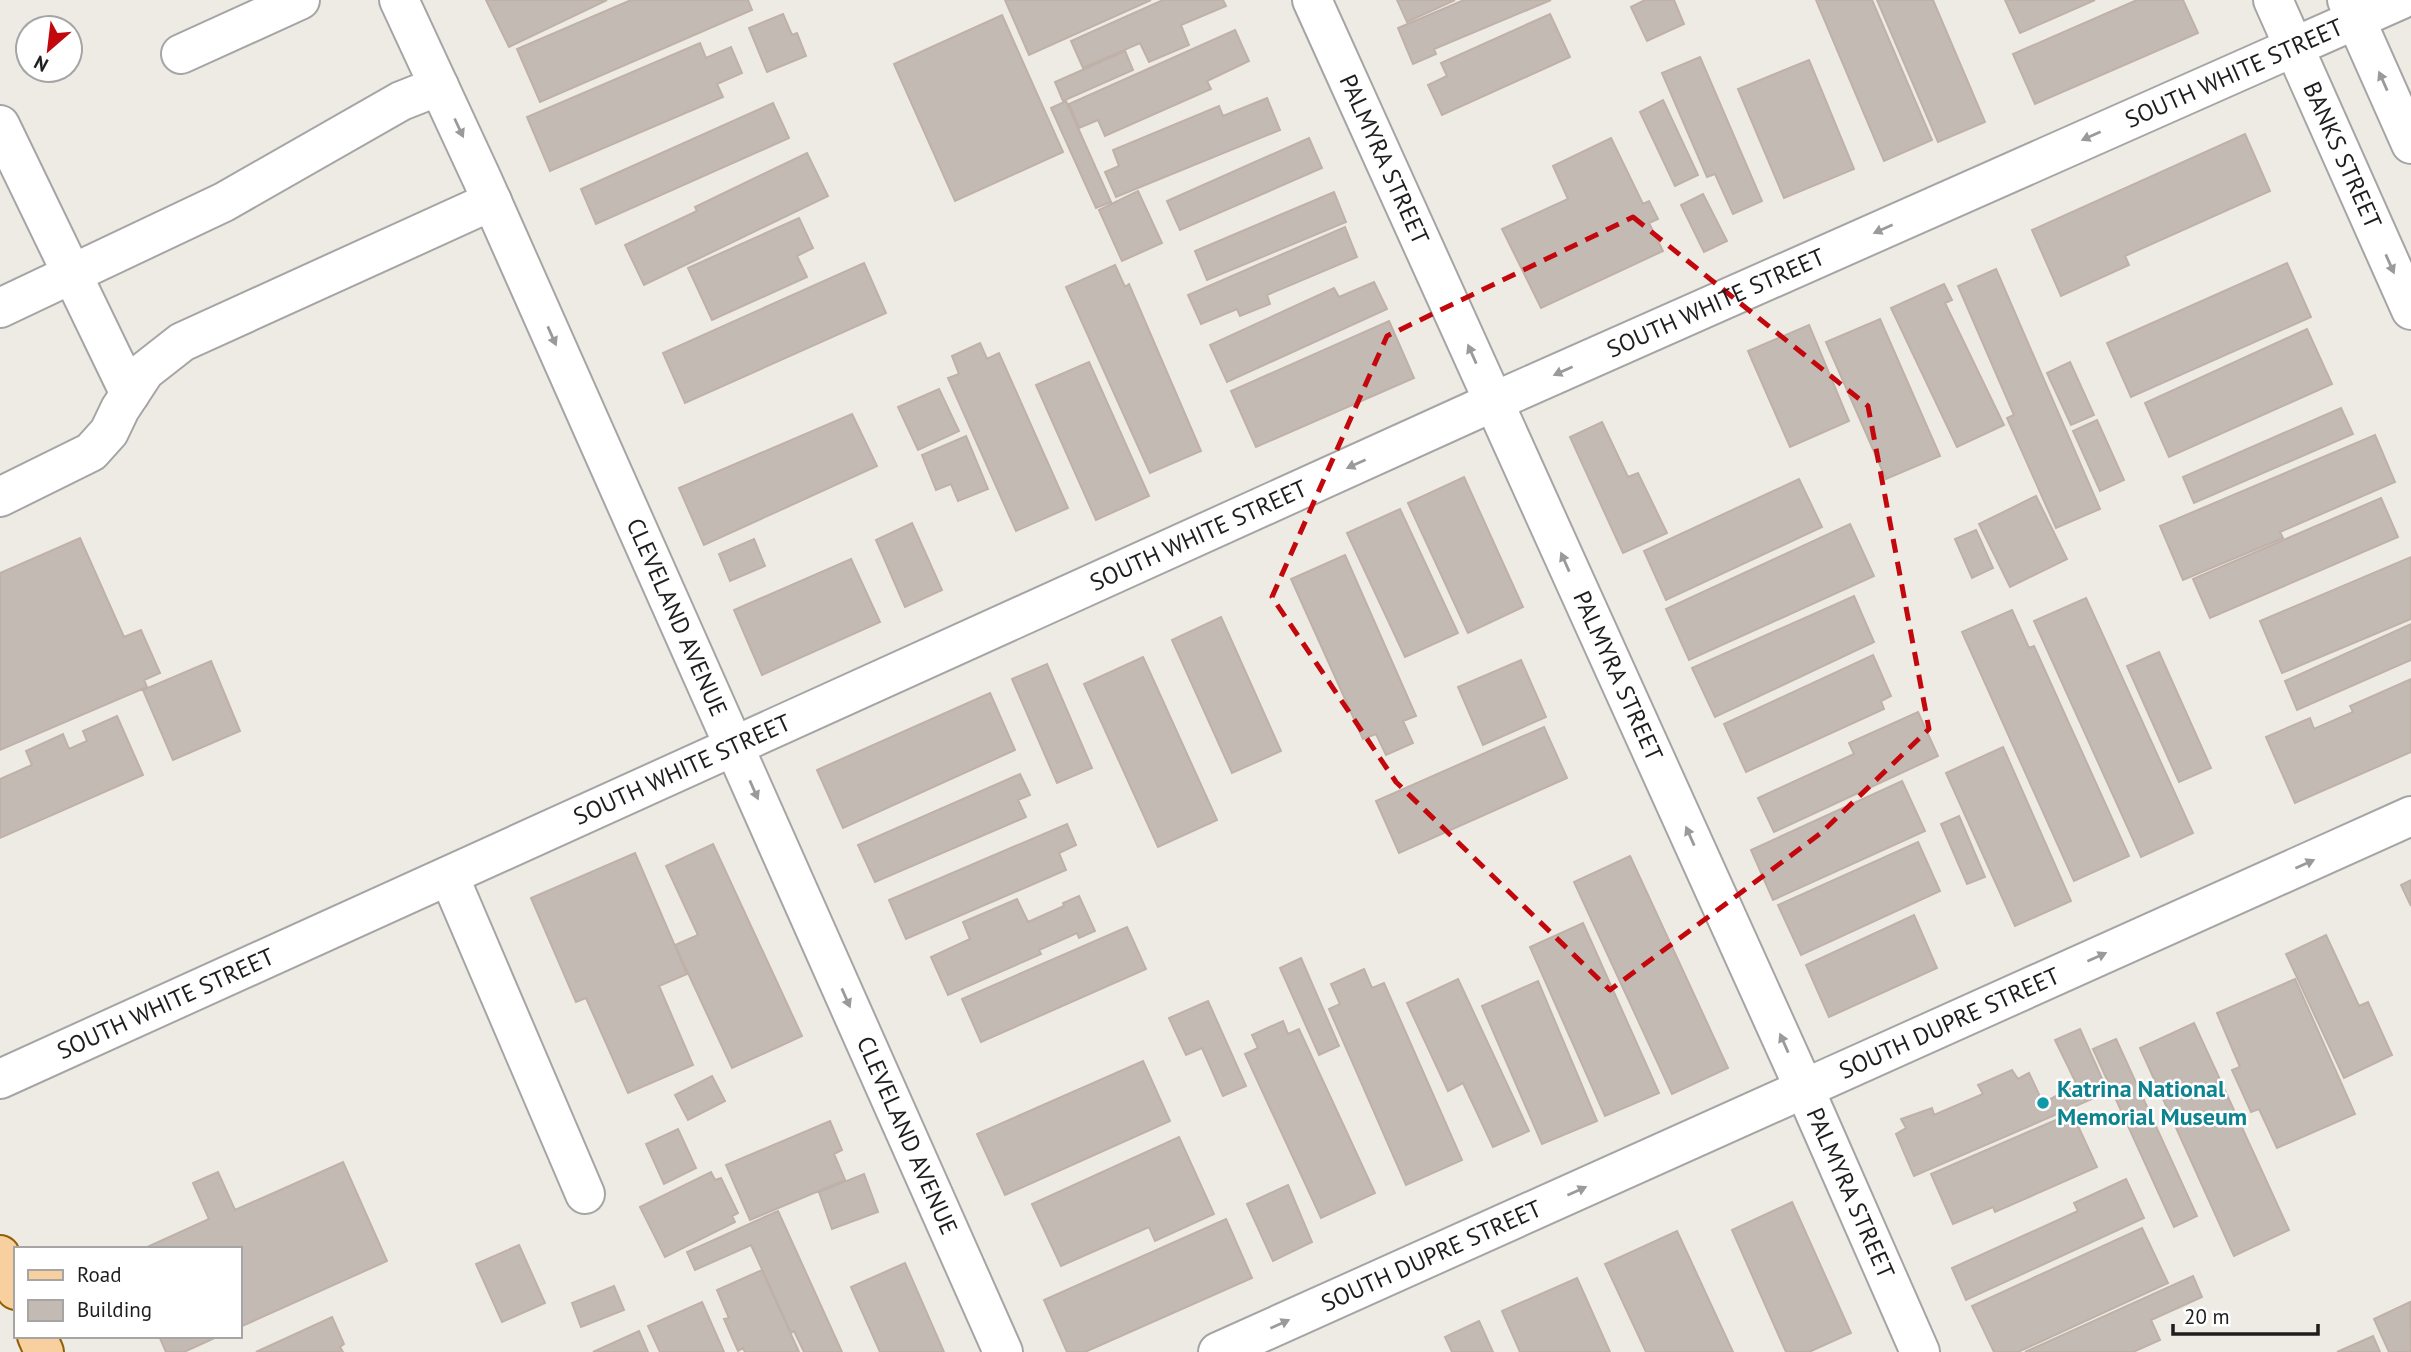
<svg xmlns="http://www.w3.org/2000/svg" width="2411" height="1352" font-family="'PT Sans',sans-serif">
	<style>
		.building { fill: #c3bab4; stroke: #bfb1a7; stroke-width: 2 }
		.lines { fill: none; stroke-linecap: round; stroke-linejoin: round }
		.minor-casing { stroke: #a5a5a5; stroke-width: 42 }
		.major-casing { stroke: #915f06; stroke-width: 42 }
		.minor { stroke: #fff; stroke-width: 38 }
		.major { stroke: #f8cf9f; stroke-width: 38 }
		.oneway { fill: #9a9a9a }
		.marked { fill: none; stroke: #c3080d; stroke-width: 5; stroke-dasharray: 14 9; stroke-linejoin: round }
		.culture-dot { fill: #0f9aa8; stroke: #fff; stroke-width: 2.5 }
		.labels { text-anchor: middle; stroke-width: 5; stroke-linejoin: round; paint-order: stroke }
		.street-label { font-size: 24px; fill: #1e1e1e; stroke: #fff }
		.culture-label { font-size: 24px; font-weight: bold; fill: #0d838f; stroke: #fff; text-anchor: start }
	</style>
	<rect width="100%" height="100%" fill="#eeebe4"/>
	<path class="building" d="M 486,0 L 607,0 L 509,47 Z
		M 631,0 L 748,0 L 752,10 L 540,102 L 517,49 Z
		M 1005,0 L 1151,0 L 1029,55 Z
		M 1163,0 L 1223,0 L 1226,6 L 1181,25 L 1189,45 L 1149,62 L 1140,43 L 1083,68 L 1071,41 Z
		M 1397,0 L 1455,0 L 1407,22 Z
		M 1464,0 L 1551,0 L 1434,49 L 1436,54 L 1413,64 L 1398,28 Z
		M 1645,0 L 1674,0 L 1684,24 L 1647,41 L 1631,7 Z
		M 1816,0 L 1872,0 L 1932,140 L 1884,161 Z
		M 1877,0 L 1933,0 L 1985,122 L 1938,142 Z
		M 2005,0 L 2095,0 L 2020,33 Z
		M 2137,0 L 2183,0 L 2198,33 L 2035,104 L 2013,54 Z
		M 783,14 L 792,35 L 797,33 L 806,56 L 767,72 L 749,28 Z
		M 1550,14 L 1570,57 L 1442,115 L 1428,85 L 1447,76 L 1441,63 Z
		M 1002,15 L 1063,152 L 955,201 L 894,64 Z
		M 1235,30 L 1249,61 L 1207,81 L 1211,89 L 1105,136 L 1098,120 L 1079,128 L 1069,104 Z
		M 700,43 L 706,58 L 731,47 L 742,73 L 717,84 L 723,97 L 550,171 L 527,117 Z
		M 1125,51 L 1133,70 L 1063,101 L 1055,82 Z
		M 1700,57 L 1762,201 L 1733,214 L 1715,174 L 1707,177 L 1662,73 Z
		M 1809,60 L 1854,169 L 1784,198 L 1738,89 Z
		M 1267,98 L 1280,130 L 1116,197 L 1105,172 L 1119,166 L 1113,150 L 1219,106 L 1223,116 Z
		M 1663,100 L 1698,175 L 1675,186 L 1640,112 Z
		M 1066,101 L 1111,202 L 1096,208 L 1051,108 Z
		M 773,103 L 789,138 L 596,224 L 581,189 Z
		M 2245,134 L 2270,191 L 2125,256 L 2129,265 L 2061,296 L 2032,230 Z
		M 1309,138 L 1322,168 L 1180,230 L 1167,201 Z
		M 1611,138 L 1643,204 L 1649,201 L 1658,219 L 1649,223 L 1663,251 L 1541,308 L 1502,229 L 1568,199 L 1553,166 Z
		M 807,153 L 828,196 L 644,285 L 625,245 L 697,211 L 695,207 Z
		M 1138,191 L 1162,243 L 1122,261 L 1099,210 Z
		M 1334,192 L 1346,222 L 1207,280 L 1195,251 Z
		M 1703,194 L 1727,241 L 1704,252 L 1681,205 Z
		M 799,218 L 813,248 L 797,256 L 807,277 L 712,320 L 688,268 Z
		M 1345,227 L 1357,257 L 1267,295 L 1270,304 L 1240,316 L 1237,309 L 1201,324 L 1188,295 Z
		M 864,263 L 886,313 L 685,403 L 663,353 Z
		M 2287,263 L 2311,317 L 2131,397 L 2107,343 Z
		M 1115,265 L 1125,287 L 1129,284 L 1201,451 L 1150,473 L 1066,287 Z
		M 1996,269 L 2100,509 L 2056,528 L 2007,418 L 2014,415 L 1958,286 Z
		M 1374,282 L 1387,309 L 1227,382 L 1210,345 L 1334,288 L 1339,297 Z
		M 1944,284 L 1952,300 L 1945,303 L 2004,425 L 1957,447 L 1891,308 Z
		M 1880,319 L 1940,456 L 1886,479 L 1826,342 Z
		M 1389,321 L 1414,378 L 1256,447 L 1231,391 Z
		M 1809,325 L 1849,421 L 1790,447 L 1748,351 Z
		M 2307,329 L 2332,384 L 2169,457 L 2145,403 Z
		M 980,343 L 987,359 L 999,353 L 1068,508 L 1016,531 L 948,378 L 959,374 L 952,356 Z
		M 1089,362 L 1149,496 L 1096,520 L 1036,385 Z
		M 2070,362 L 2094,415 L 2071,425 L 2047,373 Z
		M 939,389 L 959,431 L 918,450 L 898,407 Z
		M 2341,408 L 2353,434 L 2194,503 L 2183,477 Z
		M 852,414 L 877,466 L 704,545 L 679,488 Z
		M 2097,420 L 2124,480 L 2100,491 L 2073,431 Z
		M 1602,422 L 1628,477 L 1638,473 L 1667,533 L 1623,553 L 1570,437 Z
		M 2375,435 L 2395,482 L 2280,532 L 2283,538 L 2183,580 L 2160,526 Z
		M 966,436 L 988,489 L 958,501 L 951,484 L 936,490 L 922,455 Z
		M 1464,477 L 1523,607 L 1468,633 L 1408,503 Z
		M 1799,479 L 1822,527 L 1666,600 L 1644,551 Z
		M 2036,496 L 2067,559 L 2010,587 L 1979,524 Z
		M 2381,498 L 2398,537 L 2210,618 L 2193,579 Z
		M 1400,509 L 1458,633 L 1405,657 L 1347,533 Z
		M 912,523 L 942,590 L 905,607 L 876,540 Z
		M 1850,524 L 1874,576 L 1689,660 L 1666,609 Z
		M 1976,530 L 1993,568 L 1972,578 L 1955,539 Z
		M 80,538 L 124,637 L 141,630 L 160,673 L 144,680 L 147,687 L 0,750 L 0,573 Z
		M 754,539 L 765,566 L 730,581 L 719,554 Z
		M 1345,555 L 1416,716 L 1403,721 L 1413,743 L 1386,755 L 1376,734 L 1363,739 L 1291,579 Z
		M 2411,557 L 2411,619 L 2282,673 L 2260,621 Z
		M 851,559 L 880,622 L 762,675 L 734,610 Z
		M 1854,596 L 1874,642 L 1715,717 L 1692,668 Z
		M 2086,598 L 2193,833 L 2141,857 L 2034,621 Z
		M 2012,610 L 2029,648 L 2034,646 L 2129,856 L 2074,881 L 1962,632 Z
		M 1221,617 L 1281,751 L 1232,773 L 1172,640 Z
		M 2411,624 L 2411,660 L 2297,710 L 2285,681 Z
		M 2159,652 L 2211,768 L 2179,782 L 2127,666 Z
		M 1873,655 L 1891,696 L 1881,701 L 1884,709 L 1746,772 L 1724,724 Z
		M 1143,657 L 1217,820 L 1158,847 L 1084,684 Z
		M 1521,660 L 1546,717 L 1483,745 L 1458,687 Z
		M 211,661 L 240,731 L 173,760 L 143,690 Z
		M 1047,664 L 1092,768 L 1057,783 L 1012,679 Z
		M 2411,679 L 2411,752 L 2295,803 L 2266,737 L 2310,718 L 2314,729 L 2353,712 L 2350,706 Z
		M 990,693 L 1015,750 L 843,828 L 817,770 Z
		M 1918,712 L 1938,756 L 1774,832 L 1758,798 L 1854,754 L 1849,743 Z
		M 117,716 L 143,775 L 0,838 L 0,779 L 32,765 L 26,751 L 63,734 L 69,749 L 87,741 L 83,731 Z
		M 1544,727 L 1567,778 L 1399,853 L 1376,801 Z
		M 2003,747 L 2071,901 L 2015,926 L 1946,773 Z
		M 1020,774 L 1030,795 L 1018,800 L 1026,817 L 875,882 L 858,845 Z
		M 1902,781 L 1925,831 L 1773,900 L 1751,850 Z
		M 1959,816 L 1985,877 L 1967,884 L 1941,824 Z
		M 1067,824 L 1076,845 L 1059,853 L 1066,870 L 906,939 L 889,900 Z
		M 1918,842 L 1940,891 L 1801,955 L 1778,905 Z
		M 713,844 L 802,1036 L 732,1068 L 675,945 L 698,935 L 666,866 Z
		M 635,853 L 687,974 L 659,986 L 693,1065 L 628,1093 L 586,998 L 576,1002 L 531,898 Z
		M 1630,856 L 1728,1068 L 1672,1094 L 1574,882 Z
		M 2411,880 L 2411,906 L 2401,885 Z
		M 1079,896 L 1095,931 L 1079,938 L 1077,933 L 1039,950 L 1041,954 L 948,995 L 931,957 L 970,939 L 963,922 L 1017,899 L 1028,922 L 1064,906 L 1063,903 Z
		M 1914,915 L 1937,968 L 1829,1017 L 1806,965 Z
		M 1583,923 L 1659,1093 L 1605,1116 L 1530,947 Z
		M 1127,927 L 1146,969 L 981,1042 L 962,999 Z
		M 2326,935 L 2359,1006 L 2368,1002 L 2392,1055 L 2344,1078 L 2286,954 Z
		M 1301,958 L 1339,1046 L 1319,1055 L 1280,968 Z
		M 1364,969 L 1372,988 L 1384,983 L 1462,1160 L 1406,1185 L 1329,1009 L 1340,1004 L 1331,984 Z
		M 1458,979 L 1529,1131 L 1493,1147 L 1463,1083 L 1448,1091 L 1407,1003 Z
		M 2295,979 L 2355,1114 L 2277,1148 L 2259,1109 L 2251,1112 L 2232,1070 L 2240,1067 L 2217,1013 Z
		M 1538,981 L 1597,1121 L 1542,1144 L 1482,1006 Z
		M 1208,1001 L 1246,1086 L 1223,1096 L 1202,1048 L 1186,1055 L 1169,1018 Z
		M 1283,1021 L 1288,1034 L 1299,1029 L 1375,1193 L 1321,1218 L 1245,1054 L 1258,1048 L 1252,1035 Z
		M 2194,1023 L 2289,1230 L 2234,1256 L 2140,1048 Z
		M 2080,1029 L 2108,1092 L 1914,1176 L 1896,1134 L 1906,1128 L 1901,1119 L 1932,1108 L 1934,1115 L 1983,1094 L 1978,1085 L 2012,1070 L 2018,1079 L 2029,1073 L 2043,1103 L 2077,1085 L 2055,1040 Z
		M 2116,1039 L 2197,1216 L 2174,1227 L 2093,1049 Z
		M 1143,1061 L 1170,1121 L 1005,1195 L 977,1134 Z
		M 712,1076 L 725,1101 L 688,1120 L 675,1095 Z
		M 2072,1113 L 2097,1167 L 1995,1212 L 1993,1207 L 1953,1224 L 1931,1174 Z
		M 830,1121 L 842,1150 L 834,1154 L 845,1180 L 750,1220 L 726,1165 Z
		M 678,1129 L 696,1168 L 664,1184 L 646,1144 Z
		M 1179,1137 L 1214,1214 L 1155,1241 L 1149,1227 L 1061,1266 L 1032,1204 Z
		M 343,1162 L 387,1261 L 240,1327 L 240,1249 L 143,1249 L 209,1219 L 193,1183 L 218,1172 L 235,1210 Z
		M 711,1172 L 715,1180 L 721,1178 L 738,1213 L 732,1216 L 735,1222 L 665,1257 L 640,1207 Z
		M 864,1174 L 878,1212 L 832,1229 L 819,1192 Z
		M 2126,1179 L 2144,1218 L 1966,1300 L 1952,1268 L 2078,1211 L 2074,1203 Z
		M 1288,1185 L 1312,1242 L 1273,1261 L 1247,1204 Z
		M 1792,1202 L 1851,1333 L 1809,1352 L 1786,1352 L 1732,1230 Z
		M 778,1211 L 842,1352 L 804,1352 L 794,1331 L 791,1333 L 751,1245 L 695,1270 L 687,1252 Z
		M 1226,1219 L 1252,1278 L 1085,1352 L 1067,1352 L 1044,1300 Z
		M 2142,1228 L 2168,1283 L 2018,1352 L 1994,1352 L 1972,1306 Z
		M 1677,1231 L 1733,1352 L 1646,1352 L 1605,1264 Z
		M 519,1245 L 545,1303 L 502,1322 L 476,1264 Z
		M 905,1263 L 944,1352 L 880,1352 L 851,1287 Z
		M 762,1270 L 799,1352 L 745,1352 L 743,1348 L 738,1351 L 724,1319 L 729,1318 L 717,1290 Z
		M 2193,1276 L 2202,1297 L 2151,1320 L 2160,1340 L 2133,1352 L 2025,1352 Z
		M 1577,1278 L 1610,1352 L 1520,1352 L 1502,1311 Z
		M 614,1286 L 624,1310 L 581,1327 L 572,1303 Z
		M 702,1302 L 724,1352 L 660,1352 L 648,1326 Z
		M 2410,1302 L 2411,1352 L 2389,1352 L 2374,1319 Z
		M 332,1317 L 344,1344 L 340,1347 L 343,1352 L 256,1352 Z
		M 1479,1321 L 1493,1352 L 1452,1352 L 1445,1337 Z
		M 639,1331 L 648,1352 L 593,1352 Z
		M 159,1336 L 219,1336 L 184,1352 L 166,1352 Z
		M 2373,1336 L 2380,1352 L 2337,1352 Z"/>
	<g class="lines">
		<g class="minor-casing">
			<g id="minor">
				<path id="s1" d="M 399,0 L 482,179 L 1003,1352"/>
				<path id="s2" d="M 1312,0 L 1804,1088 L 1920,1352"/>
				<path id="s3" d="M 2273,0 L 2411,310"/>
				<path d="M 2347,0 L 2411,144"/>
				<path d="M 181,54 L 300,0"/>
				<path d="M 0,125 L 130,394"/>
				<path d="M 0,308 L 224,202 L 401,101 L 439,86"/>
				<path d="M 0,497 L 91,452 L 109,432 L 120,409 L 145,371 L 182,342 L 492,201"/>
				<path d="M 449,876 L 585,1194"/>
				<path id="s4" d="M 0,1079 L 1493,402 L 2400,0"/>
				<path id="s5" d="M 1218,1352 L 2411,816"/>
			</g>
		</g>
		<g class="major-casing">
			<path id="major" d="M 0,1255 L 16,1290
				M 37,1336 L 44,1352"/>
		</g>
		<use href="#minor" class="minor"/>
		<use href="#major" class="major"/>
	</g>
	<defs><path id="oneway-solid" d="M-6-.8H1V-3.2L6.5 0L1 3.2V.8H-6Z" transform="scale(1.75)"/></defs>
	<g class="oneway">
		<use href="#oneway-solid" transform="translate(2383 81) rotate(-114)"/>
		<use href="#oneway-solid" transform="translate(459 128) rotate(65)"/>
		<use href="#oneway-solid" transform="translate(2091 136) rotate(156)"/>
		<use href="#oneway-solid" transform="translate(1883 229) rotate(156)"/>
		<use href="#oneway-solid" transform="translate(2390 264) rotate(66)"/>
		<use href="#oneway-solid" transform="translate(552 336) rotate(66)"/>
		<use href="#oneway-solid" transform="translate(1472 354) rotate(-114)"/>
		<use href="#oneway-solid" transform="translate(1563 371) rotate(156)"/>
		<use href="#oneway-solid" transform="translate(1356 464) rotate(156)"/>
		<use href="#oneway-solid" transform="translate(1565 562) rotate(-114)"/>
		<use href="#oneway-solid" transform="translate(754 790) rotate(66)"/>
		<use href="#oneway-solid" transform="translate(1690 836) rotate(-114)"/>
		<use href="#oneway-solid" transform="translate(2305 864) rotate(-24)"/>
		<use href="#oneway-solid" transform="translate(2097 957) rotate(-24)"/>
		<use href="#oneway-solid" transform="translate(846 998) rotate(66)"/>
		<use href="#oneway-solid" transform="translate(1784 1043) rotate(-114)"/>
		<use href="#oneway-solid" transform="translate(1577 1191) rotate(-24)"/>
		<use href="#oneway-solid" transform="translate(1280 1324) rotate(-24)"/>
	</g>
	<path class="marked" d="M 1633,217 L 1868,406 L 1929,729 L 1821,833 L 1610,990 L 1396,782 L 1272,597 L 1387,336 Z"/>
	<circle class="culture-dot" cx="2043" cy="1103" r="7"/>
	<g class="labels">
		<g class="street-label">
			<text dy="8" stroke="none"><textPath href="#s4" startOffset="2450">SOUTH WHITE STREET</textPath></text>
			<text dy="8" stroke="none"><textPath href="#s3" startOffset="170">BANKS STREET</textPath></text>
			<text dy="8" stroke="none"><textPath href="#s2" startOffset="175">PALMYRA STREET</textPath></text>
			<text dy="8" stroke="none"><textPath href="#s4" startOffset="1883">SOUTH WHITE STREET</textPath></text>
			<text dy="8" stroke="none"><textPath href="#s4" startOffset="1316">SOUTH WHITE STREET</textPath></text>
			<text dy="8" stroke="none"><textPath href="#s1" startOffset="677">CLEVELAND AVENUE</textPath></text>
			<text dy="8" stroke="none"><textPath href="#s2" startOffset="742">PALMYRA STREET</textPath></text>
			<text dy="8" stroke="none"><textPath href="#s4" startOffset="749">SOUTH WHITE STREET</textPath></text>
			<text dy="8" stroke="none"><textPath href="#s4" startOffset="182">SOUTH WHITE STREET</textPath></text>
			<text dy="8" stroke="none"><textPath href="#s5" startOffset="802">SOUTH DUPRE STREET</textPath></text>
			<text dy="8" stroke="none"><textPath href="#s1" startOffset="1244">CLEVELAND AVENUE</textPath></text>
			<text dy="8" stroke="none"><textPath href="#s2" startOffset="1309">PALMYRA STREET</textPath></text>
			<text dy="8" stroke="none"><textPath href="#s5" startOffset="234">SOUTH DUPRE STREET</textPath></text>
		</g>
		<g class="culture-label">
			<text x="2057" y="1097">Katrina National<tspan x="2057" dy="28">Memorial Museum</tspan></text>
		</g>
	</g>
	<rect x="14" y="1247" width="228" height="91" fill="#ffffff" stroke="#a5a5a5" stroke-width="2"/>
	<rect x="28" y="1270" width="35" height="10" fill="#f8cf9f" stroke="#a5a5a5" stroke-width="2"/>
	<text x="77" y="1282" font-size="21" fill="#1e1e1e">Road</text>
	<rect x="28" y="1300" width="35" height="21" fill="#c3bab4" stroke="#a5a5a5" stroke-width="2"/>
	<text x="77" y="1317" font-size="21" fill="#1e1e1e">Building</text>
	<g transform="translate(49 49) rotate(208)"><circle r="33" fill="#ffffff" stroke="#a5a5a5" stroke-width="2"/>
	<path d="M0-5L12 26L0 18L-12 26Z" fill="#c3080d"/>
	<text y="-10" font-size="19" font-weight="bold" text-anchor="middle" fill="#1e1e1e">N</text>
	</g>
	<path d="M2173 1324v10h145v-10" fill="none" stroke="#1e1e1e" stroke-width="3.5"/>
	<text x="2184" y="1324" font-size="21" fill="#1e1e1e" stroke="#ffffff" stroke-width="5" paint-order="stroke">20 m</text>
</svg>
